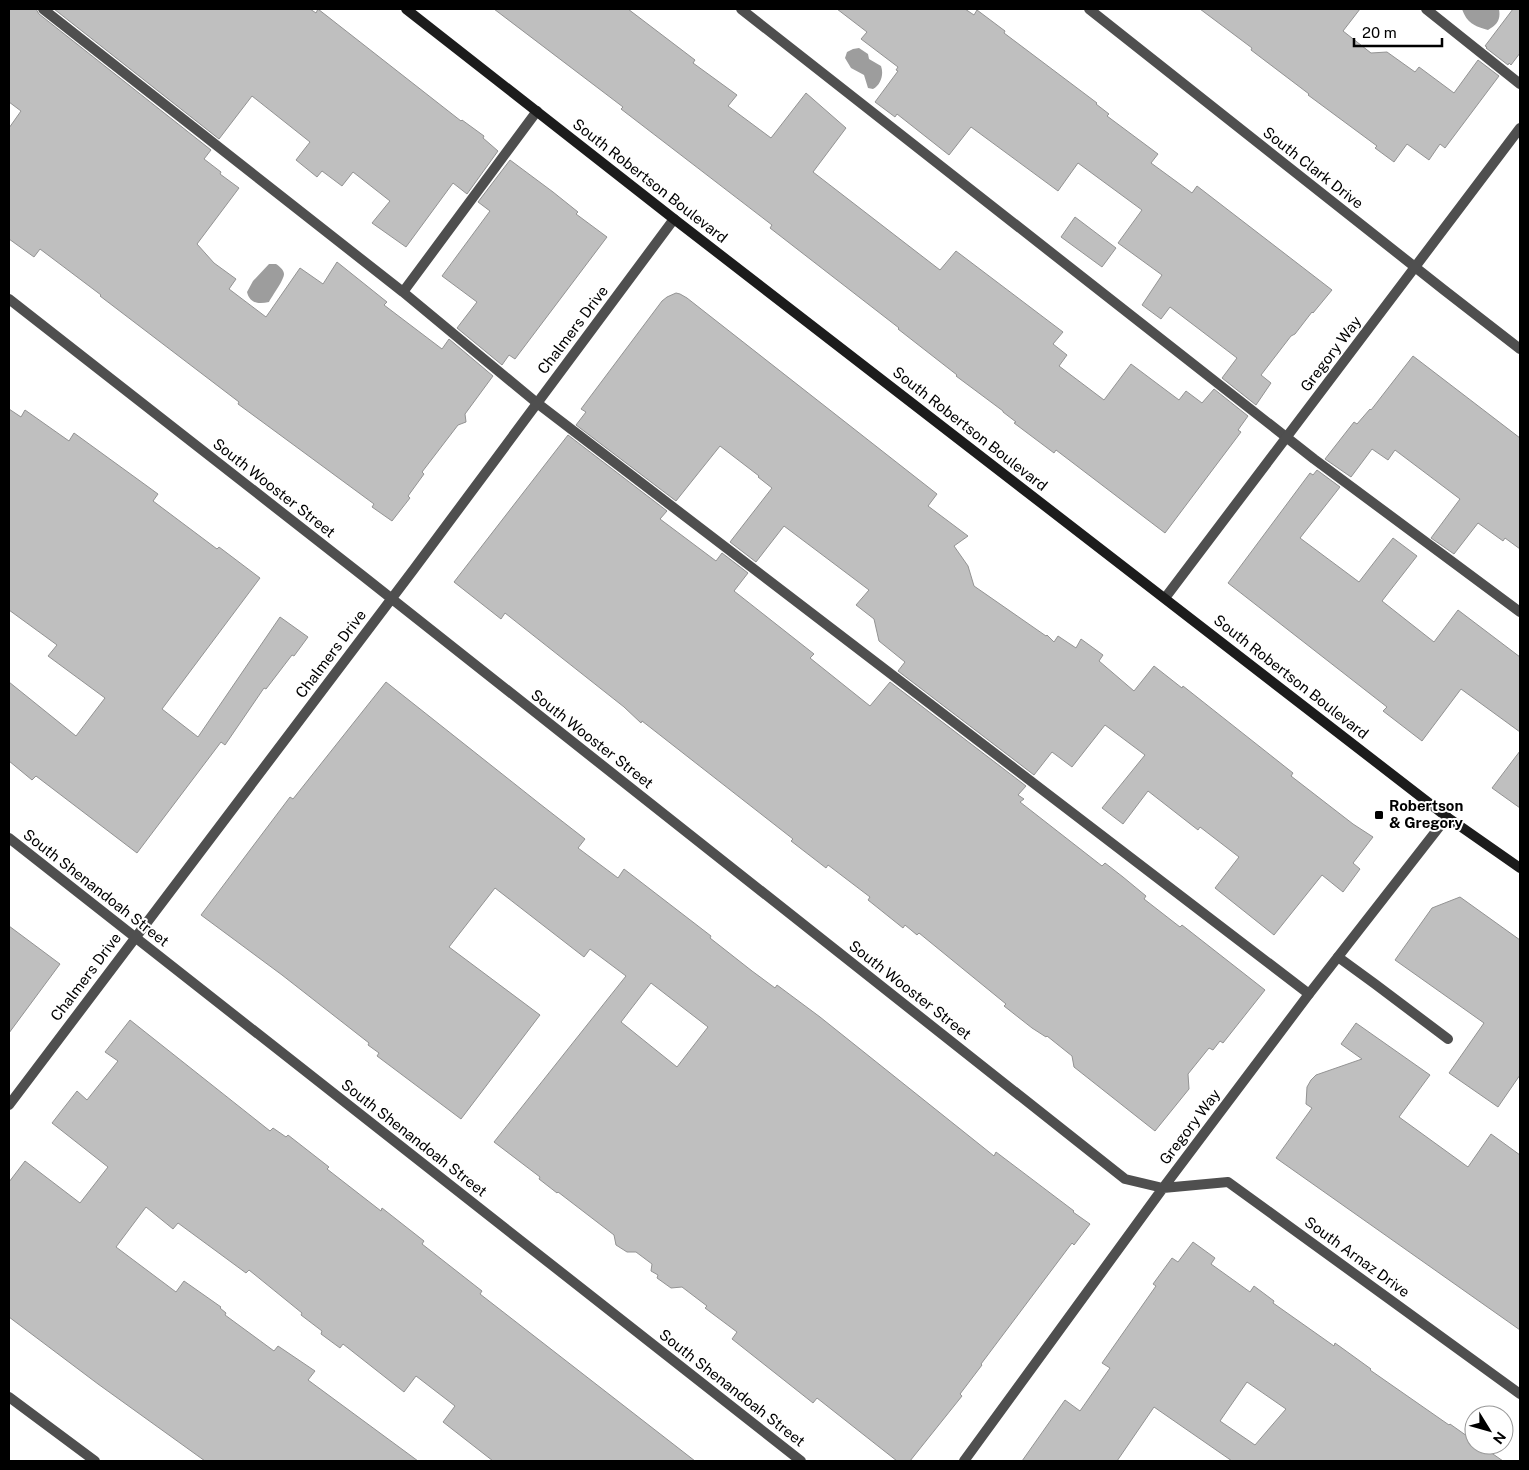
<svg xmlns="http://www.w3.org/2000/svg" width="1529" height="1470" font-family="'Public Sans',sans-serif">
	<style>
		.water { fill: #9d9d9d }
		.building { fill: #bfbfbf; stroke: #939393; fill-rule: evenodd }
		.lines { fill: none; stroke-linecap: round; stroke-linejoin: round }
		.service { stroke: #4f4f4f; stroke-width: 10 }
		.minor { stroke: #4f4f4f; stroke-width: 10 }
		.secondary { stroke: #1c1c1c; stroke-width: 10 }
		.poi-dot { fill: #000; stroke: #fff; stroke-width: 2 }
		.labels { text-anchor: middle; stroke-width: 4; stroke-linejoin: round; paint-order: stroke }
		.street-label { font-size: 15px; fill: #000; stroke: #fff }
		.poi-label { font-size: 15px; font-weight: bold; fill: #000; stroke: #fff; text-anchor: start }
	</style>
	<rect width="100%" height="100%" fill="#fff"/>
	<path class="water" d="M 1462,9 L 1499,9 C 1501,20 1497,25 1488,30 C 1474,26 1467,23 1462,9 Z
		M 859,48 L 868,54 L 869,59 L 881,66 C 884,74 881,85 873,89 L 868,88 L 864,75 L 851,68 L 845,58 L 847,52 L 853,49 Z
		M 269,264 L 276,264 C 279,266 284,270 284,274 C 284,280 272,296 269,302 C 259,304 250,304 247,292 L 253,281 Z"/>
	<path class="building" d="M 9,9 L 36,9 L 39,14 L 211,150 L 204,159 L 221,172 L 220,174 L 239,188 L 197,244 L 214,263 L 236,279 L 229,289 L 266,317 L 300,268 L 323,284 L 337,262 L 387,302 L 384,305 L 442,349 L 449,339 L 493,376 L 465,414 L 466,422 L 458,425 L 422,472 L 424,474 L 408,496 L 410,498 L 392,521 L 372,507 L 374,504 L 238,404 L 239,402 L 100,296 L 101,295 L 40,249 L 34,257 L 9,239 L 9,128 L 21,111 L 9,102 Z
		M 54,9 L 310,9 L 316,13 L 318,9 L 461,121 L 462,120 L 484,136 L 483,138 L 498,151 L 467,194 L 453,183 L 406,247 L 372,223 L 390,201 L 353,172 L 342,186 L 322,171 L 317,177 L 296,160 L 310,142 L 252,96 L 219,139 Z
		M 494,9 L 628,9 L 695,60 L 693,63 L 737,95 L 728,106 L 771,138 L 806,93 L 846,128 L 813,172 L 940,270 L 956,251 L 1063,332 L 1053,344 L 1067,355 L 1059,366 L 1104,400 L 1131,364 L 1179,400 L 1186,391 L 1202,403 L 1214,389 L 1248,416 L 1238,430 L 1241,432 L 1165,533 L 1056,450 L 1054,453 L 1014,423 L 1016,422 L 1003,412 L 1003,411 L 956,376 L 957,375 L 898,329 L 899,328 L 770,228 L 772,225 L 621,109 L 623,107 Z
		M 837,9 L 965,9 L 974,15 L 977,10 L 1005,31 L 1004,33 L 1097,103 L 1096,104 L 1109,114 L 1107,116 L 1158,154 L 1151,163 L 1192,193 L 1197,186 L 1332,290 L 1313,313 L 1312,312 L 1295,334 L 1291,336 L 1261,375 L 1271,383 L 1256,405 L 1222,378 L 1237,358 L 1170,307 L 1161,319 L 1142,305 L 1162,275 L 1118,243 L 1142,210 L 1078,163 L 1058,191 L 971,127 L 949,155 L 897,114 L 895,117 L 875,102 L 898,71 L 896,70 L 898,67 L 861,39 L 867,32 Z
		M 1200,9 L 1360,9 L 1343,31 L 1371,53 L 1387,52 L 1415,72 L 1419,67 L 1454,93 L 1478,60 L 1499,76 L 1445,148 L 1440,144 L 1429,160 L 1407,144 L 1394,162 L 1375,148 L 1377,146 L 1308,95 L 1309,94 L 1251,50 L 1252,48 Z
		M 1513,9 L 1520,9 L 1520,53 L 1511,65 L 1509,63 L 1508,65 L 1486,48 L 1487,47 L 1485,46 Z
		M 510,160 L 553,192 L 578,212 L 576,214 L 607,237 L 515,359 L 509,355 L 502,365 L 457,328 L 477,302 L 442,276 L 490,211 L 478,202 Z
		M 1075,217 L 1116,248 L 1102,267 L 1061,237 Z
		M 676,293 L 680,294 L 687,298 L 937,494 L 928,506 L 968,536 L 954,546 L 968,566 L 974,586 L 1046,636 L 1047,635 L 1054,642 L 1058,636 L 1076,648 L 1081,639 L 1103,655 L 1099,661 L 1134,691 L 1154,666 L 1182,688 L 1183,686 L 1293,773 L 1291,776 L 1353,824 L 1373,837 L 1353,863 L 1360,869 L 1343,892 L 1322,875 L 1274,935 L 1215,888 L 1239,857 L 1200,827 L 1198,830 L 1148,791 L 1123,824 L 1102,808 L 1145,755 L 1105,725 L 1072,767 L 1052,752 L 1034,775 L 898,671 L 905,662 L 879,641 L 874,619 L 856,605 L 869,590 L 784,526 L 756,562 L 730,542 L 772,488 L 758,477 L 759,476 L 720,446 L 676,501 L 576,425 L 586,412 L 581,409 L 662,301 L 667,297 Z
		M 1413,356 L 1520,438 L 1520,549 L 1505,538 L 1503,541 L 1478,523 L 1454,554 L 1431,538 L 1460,499 L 1395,450 L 1388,460 L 1372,449 L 1351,477 L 1325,459 L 1354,422 L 1357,424 L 1370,409 L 1371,410 Z
		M 9,409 L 21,417 L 25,410 L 69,441 L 74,433 L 158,494 L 153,501 L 217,549 L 219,547 L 260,578 L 162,709 L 198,737 L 280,617 L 308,637 L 294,656 L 292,655 L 266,689 L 264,688 L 225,745 L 221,742 L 137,853 L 36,776 L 32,780 L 9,761 L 9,682 L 76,736 L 105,698 L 48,656 L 57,645 L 9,610 Z
		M 568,435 L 667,511 L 660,519 L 716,561 L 722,553 L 748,573 L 734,591 L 814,654 L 810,658 L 870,706 L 890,682 L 1026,786 L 1018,795 L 1024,799 L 1020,802 L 1102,866 L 1105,863 L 1123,877 L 1146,896 L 1144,899 L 1180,927 L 1182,925 L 1265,990 L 1223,1043 L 1220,1041 L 1213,1050 L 1209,1048 L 1188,1074 L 1189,1089 L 1155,1131 L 1074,1067 L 1072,1056 L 1047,1036 L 1046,1037 L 1032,1028 L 1004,1006 L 1006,1004 L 919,933 L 917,935 L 905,925 L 903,928 L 868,900 L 870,897 L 828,865 L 826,868 L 791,841 L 793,839 L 642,721 L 641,723 L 624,707 L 505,613 L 501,619 L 454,582 Z
		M 1317,470 L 1340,487 L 1300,538 L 1359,582 L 1393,538 L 1417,556 L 1382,601 L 1434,642 L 1458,610 L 1520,657 L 1520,732 L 1461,689 L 1422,741 L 1383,711 L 1387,707 L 1228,583 L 1310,473 L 1313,475 Z
		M 386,682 L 540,804 L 585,839 L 578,848 L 618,878 L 624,869 L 711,936 L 710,938 L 752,971 L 775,988 L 777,985 L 820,1017 L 994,1156 L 996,1152 L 1074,1211 L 1073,1212 L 1090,1224 L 1074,1245 L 1072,1243 L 981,1364 L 982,1365 L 960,1394 L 962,1396 L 910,1461 L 897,1461 L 817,1398 L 813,1403 L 732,1339 L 737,1332 L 705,1308 L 707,1306 L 682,1287 L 671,1288 L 657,1278 L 658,1275 L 651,1271 L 652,1264 L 636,1252 L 627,1252 L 616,1245 L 614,1235 L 558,1192 L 557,1193 L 539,1179 L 540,1177 L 494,1142 L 626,976 L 590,949 L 584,957 L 495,888 L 449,947 L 540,1015 L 461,1119 L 377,1056 L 379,1053 L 368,1045 L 369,1043 L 282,975 L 201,915 L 290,797 L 293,799 ZM 651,983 L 708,1027 L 677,1067 L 621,1022 Z
		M 1520,751 L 1520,808 L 1492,788 Z
		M 1460,897 L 1520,940 L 1520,1075 L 1498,1107 L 1449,1073 L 1484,1023 L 1395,960 L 1432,908 Z
		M 9,926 L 60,964 L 9,1033 Z
		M 130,1020 L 270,1131 L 273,1128 L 286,1137 L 288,1135 L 329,1167 L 327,1169 L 381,1211 L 382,1208 L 424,1241 L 422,1244 L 482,1291 L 480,1294 L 695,1461 L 493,1461 L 443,1422 L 455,1406 L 416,1376 L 404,1392 L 343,1344 L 340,1348 L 321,1334 L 322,1331 L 301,1315 L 302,1313 L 249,1270 L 246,1273 L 178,1223 L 173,1229 L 146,1207 L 116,1247 L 176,1292 L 184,1281 L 221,1307 L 220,1308 L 226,1313 L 225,1315 L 274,1351 L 278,1346 L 315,1371 L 308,1380 L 418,1461 L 205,1461 L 98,1384 L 9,1317 L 9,1182 L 25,1161 L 80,1203 L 108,1167 L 52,1123 L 77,1091 L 87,1100 L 118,1061 L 105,1052 Z
		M 1356,1023 L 1430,1075 L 1399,1117 L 1468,1167 L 1491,1134 L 1520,1155 L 1520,1330 L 1276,1158 L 1312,1108 L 1306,1104 L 1307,1087 L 1311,1080 L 1316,1075 L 1362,1059 L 1341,1044 Z
		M 1193,1242 L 1215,1258 L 1211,1264 L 1250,1292 L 1254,1286 L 1274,1301 L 1273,1303 L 1334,1346 L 1335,1343 L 1371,1369 L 1370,1370 L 1449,1425 L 1450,1424 L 1474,1441 L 1474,1445 L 1480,1445 L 1503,1461 L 1232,1461 L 1154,1407 L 1117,1461 L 1022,1461 L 1065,1400 L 1080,1411 L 1110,1368 L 1102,1363 L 1156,1286 L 1153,1284 L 1172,1258 L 1178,1262 ZM 1247,1382 L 1286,1409 L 1255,1445 L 1220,1421 Z"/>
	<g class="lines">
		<path class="service" d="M 43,9 L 403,292 L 537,403 L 1309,994
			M 741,9 L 1314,459 L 1520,612
			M 1426,9 L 1520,84
			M 403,292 L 537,111
			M 1338,957 L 1375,984 L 1448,1039"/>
		<path class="minor" d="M 1089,9 L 1444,290 L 1520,349
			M 9,299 L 363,576 L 1125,1179 L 1163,1188 L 1228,1182 L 1520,1394
			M 1165,598 L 1520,128
			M 9,838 L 801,1461
			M 9,1105 L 414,569 L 674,219
			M 9,1397 L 95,1461
			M 964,1461 L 1163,1188 L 1309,994 L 1447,817"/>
		<path class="secondary" d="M 406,9 L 674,219 L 1447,817 L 1520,868"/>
	</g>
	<rect class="poi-dot" x="1374" y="810" width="10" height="10" rx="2.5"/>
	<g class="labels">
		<g class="street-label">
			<text transform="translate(1313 168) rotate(38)" y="5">South Clark Drive</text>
			<text transform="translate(650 181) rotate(38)" y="5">South Robertson Boulevard</text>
			<text transform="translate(573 330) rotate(-53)" y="5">Chalmers Drive</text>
			<text transform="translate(1331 354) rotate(-53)" y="5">Gregory Way</text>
			<text transform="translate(970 429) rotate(38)" y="5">South Robertson Boulevard</text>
			<text transform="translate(274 488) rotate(38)" y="5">South Wooster Street</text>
			<text transform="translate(331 654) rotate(-53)" y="5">Chalmers Drive</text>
			<text transform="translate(1291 677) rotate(38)" y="5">South Robertson Boulevard</text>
			<text transform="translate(592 739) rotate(38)" y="5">South Wooster Street</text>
			<text transform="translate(96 888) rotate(38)" y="5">South Shenandoah Street</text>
			<text transform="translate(86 977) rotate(-53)" y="5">Chalmers Drive</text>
			<text transform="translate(910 990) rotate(38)" y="5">South Wooster Street</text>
			<text transform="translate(1190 1127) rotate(-53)" y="5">Gregory Way</text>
			<text transform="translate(414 1138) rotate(38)" y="5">South Shenandoah Street</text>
			<text transform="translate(1357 1257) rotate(36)" y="5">South Arnaz Drive</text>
			<text transform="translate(732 1388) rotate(38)" y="5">South Shenandoah Street</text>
		</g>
		<g class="poi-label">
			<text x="1389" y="811">Robertson<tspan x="1389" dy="17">&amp; Gregory</tspan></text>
		</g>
	</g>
	<rect width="1529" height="1470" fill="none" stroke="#000000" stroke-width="20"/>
	<g transform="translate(1489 1430) rotate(127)"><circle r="24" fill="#ffffff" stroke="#999999"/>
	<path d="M0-4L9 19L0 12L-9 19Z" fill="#000000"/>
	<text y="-8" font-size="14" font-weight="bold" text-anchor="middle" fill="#000000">N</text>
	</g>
	<path d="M1354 38v8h88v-8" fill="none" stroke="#000000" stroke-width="2.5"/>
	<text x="1362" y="38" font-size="15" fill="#000000" stroke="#ffffff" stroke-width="4" paint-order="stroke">20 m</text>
</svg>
